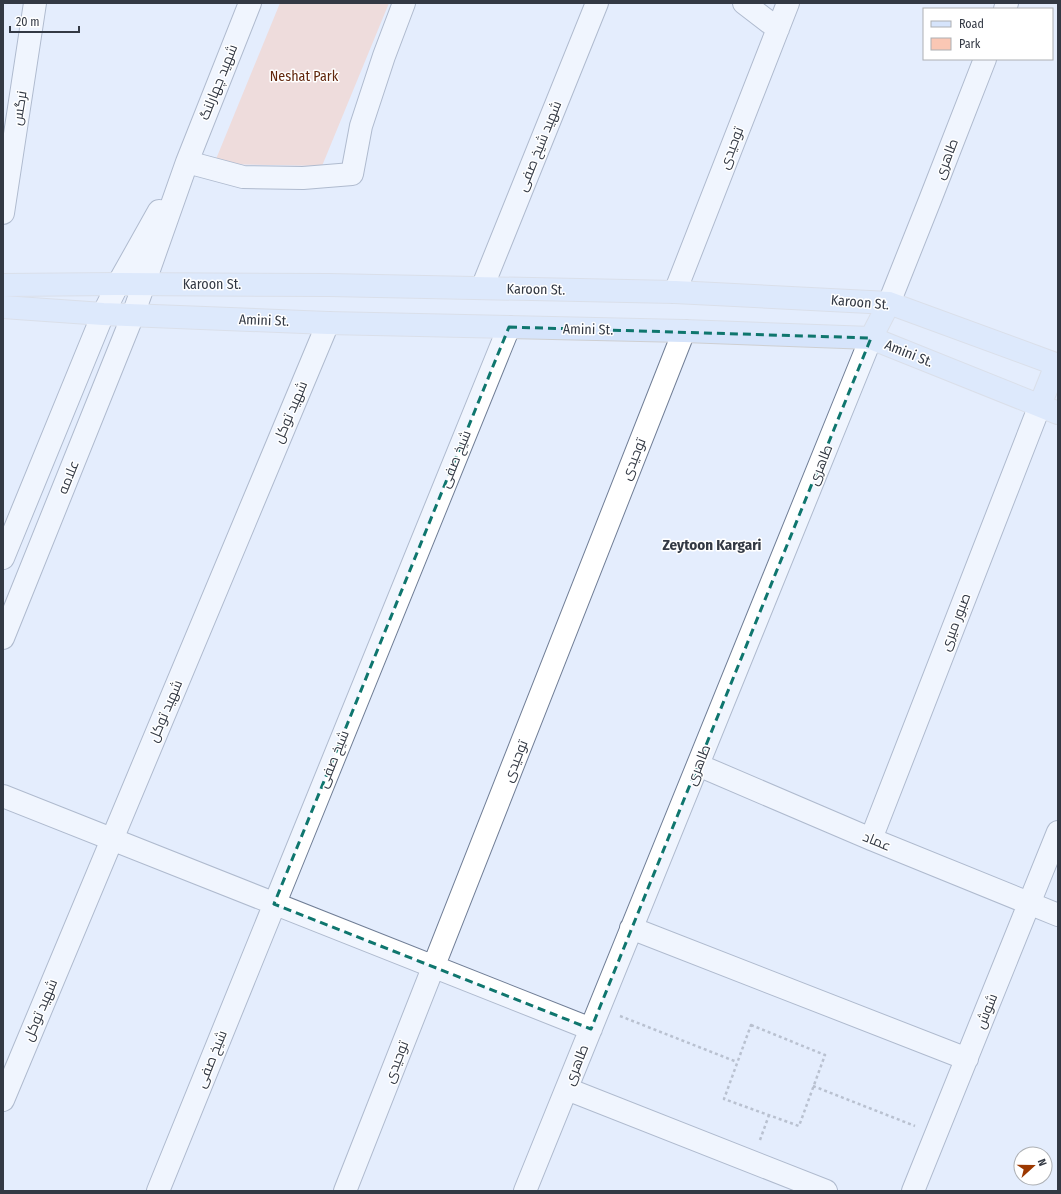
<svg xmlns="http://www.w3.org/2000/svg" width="1061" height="1194" font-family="'Fira Sans Condensed',Cairo,sans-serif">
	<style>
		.green { fill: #fac7b4 }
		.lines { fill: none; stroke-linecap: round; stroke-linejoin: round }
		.minor-casing { stroke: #707e96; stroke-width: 24 }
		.major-casing { stroke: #cecfd2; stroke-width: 24 }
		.path { stroke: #868d9a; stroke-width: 2.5; stroke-dasharray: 3 3; stroke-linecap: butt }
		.minor { stroke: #fff; stroke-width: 22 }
		.major { stroke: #d6e4fb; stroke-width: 22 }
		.marked { fill: none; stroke: #0f766e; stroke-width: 3; stroke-dasharray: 8 5; stroke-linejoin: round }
		.labels { text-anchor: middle; stroke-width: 3; stroke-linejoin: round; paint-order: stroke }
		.park-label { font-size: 14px; fill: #62270d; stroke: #fff }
		.street-label { font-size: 14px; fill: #333944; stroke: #fff }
		.neighbourhood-label { font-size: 15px; font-weight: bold; fill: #333944; stroke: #fff }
	</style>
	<rect width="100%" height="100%" fill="#e4edfd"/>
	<path class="green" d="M 280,3 L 389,3 L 322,166 L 214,164 Z"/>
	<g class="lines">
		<g class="minor-casing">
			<path id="minor" d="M 744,3 L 778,29
				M 1005,9 L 1007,3
				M 187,162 L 243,177 L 303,178 L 352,174 L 361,126 L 384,56 L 404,3
				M 3,213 L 35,3
				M 482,288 L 597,3
				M 675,292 L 788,3
				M 889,303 L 930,200 L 985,59
				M 3,558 L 103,314 L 118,284 L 159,211
				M 3,638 L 133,315 L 187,162 L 250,3
				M 698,765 L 871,839 L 1058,915
				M 3,796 L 591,1029
				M 871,839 L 1040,405
				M 631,928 L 967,1059
				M 567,1089 L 826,1191
				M 3,1100 L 328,323
				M 158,1191 L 509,327
				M 345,1191 L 684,331
				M 525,1191 L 871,338
				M 913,1191 L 1058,832"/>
		</g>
		<g class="major-casing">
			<path id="major" d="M 3,285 L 118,284 L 329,285 L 675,292 L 889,303 L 1058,365
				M 3,307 L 103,314 L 328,323 L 684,331 L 871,338 L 1058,413
				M 871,338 L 889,303
				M 1040,405 L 1056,365"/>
		</g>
		<path class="path" d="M 620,1016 L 737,1062
			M 751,1025 L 825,1055 L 799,1126 L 724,1099 Z
			M 813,1086 L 915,1126
			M 760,1140 L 769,1115"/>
		<use href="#minor" class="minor"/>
		<use href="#major" class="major"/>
	</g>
	<path d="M0 0H1061V1194H0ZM 509,327 L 871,338 L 591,1029 L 274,904 Z" fill="#e4edfd" fill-opacity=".55" fill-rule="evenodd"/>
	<path class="marked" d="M 509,327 L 871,338 L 591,1029 L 274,904 Z"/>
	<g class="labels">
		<g class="park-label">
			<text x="304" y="81">Neshat Park</text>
		</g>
		<g class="street-label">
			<text transform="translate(218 82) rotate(-68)" y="5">شهید چهارلنگ</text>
			<text transform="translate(19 108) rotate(-81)" y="5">نرگس</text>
			<text transform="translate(539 146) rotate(-68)" y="5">شهید شیخ صفی</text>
			<text transform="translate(731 148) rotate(-69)" y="5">توحیدی</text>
			<text transform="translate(946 159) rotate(-69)" y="5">طاهری</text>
			<text x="212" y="289">Karoon St.</text>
			<text transform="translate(536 289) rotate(1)" y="5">Karoon St.</text>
			<text transform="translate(860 302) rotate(5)" y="5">Karoon St.</text>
			<text transform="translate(264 320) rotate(2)" y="5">Amini St.</text>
			<text transform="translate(588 329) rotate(1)" y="5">Amini St.</text>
			<text transform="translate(909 353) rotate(22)" y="5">Amini St.</text>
			<text transform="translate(290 412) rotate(-67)" y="5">شهید توکل</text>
			<text transform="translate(455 459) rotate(-68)" y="5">شیخ صفی</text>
			<text transform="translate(633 459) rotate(-68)" y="5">توحیدی</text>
			<text transform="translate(820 465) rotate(-68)" y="5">طاهری</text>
			<text transform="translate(68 477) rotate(-68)" y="5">علامه</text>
			<text transform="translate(955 622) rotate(-69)" y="5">صبور میری</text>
			<text transform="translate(165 711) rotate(-67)" y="5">شهید توکل</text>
			<text transform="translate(333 759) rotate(-68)" y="5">شیخ صفی</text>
			<text transform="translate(515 761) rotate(-68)" y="5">توحیدی</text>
			<text transform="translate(698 765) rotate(-68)" y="5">طاهری</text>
			<text transform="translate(877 841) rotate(22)" y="5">عماد</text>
			<text transform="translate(40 1010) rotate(-67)" y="5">شهید توکل</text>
			<text transform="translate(986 1011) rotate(-68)" y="5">شوش</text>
			<text transform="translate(211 1059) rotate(-68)" y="5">شیخ صفی</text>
			<text transform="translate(396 1062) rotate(-69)" y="5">توحیدی</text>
			<text transform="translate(576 1065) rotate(-68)" y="5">طاهری</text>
		</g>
		<g class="neighbourhood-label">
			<text x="712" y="550">Zeytoon Kargari</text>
		</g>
	</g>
	<rect width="1061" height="1194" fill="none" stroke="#333944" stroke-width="8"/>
	<rect x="923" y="8" width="130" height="52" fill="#ffffff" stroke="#adb0b4"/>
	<rect x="931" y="21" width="20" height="6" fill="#d6e4fb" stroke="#adb0b4"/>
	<text x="959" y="28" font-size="12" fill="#333944">Road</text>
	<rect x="931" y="38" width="20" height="12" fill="#fac7b4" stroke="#adb0b4"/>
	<text x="959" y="48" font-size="12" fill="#333944">Park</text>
	<g transform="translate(1033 1166) rotate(69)"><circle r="19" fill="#ffffff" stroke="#adb0b4"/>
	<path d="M0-3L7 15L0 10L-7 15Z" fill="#9c3800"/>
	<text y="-6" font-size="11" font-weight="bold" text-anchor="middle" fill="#333944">N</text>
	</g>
	<path d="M10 26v6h69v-6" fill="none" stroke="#333944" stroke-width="2"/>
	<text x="16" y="26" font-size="12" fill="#333944" stroke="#ffffff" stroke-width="3" paint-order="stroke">20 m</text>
</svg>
